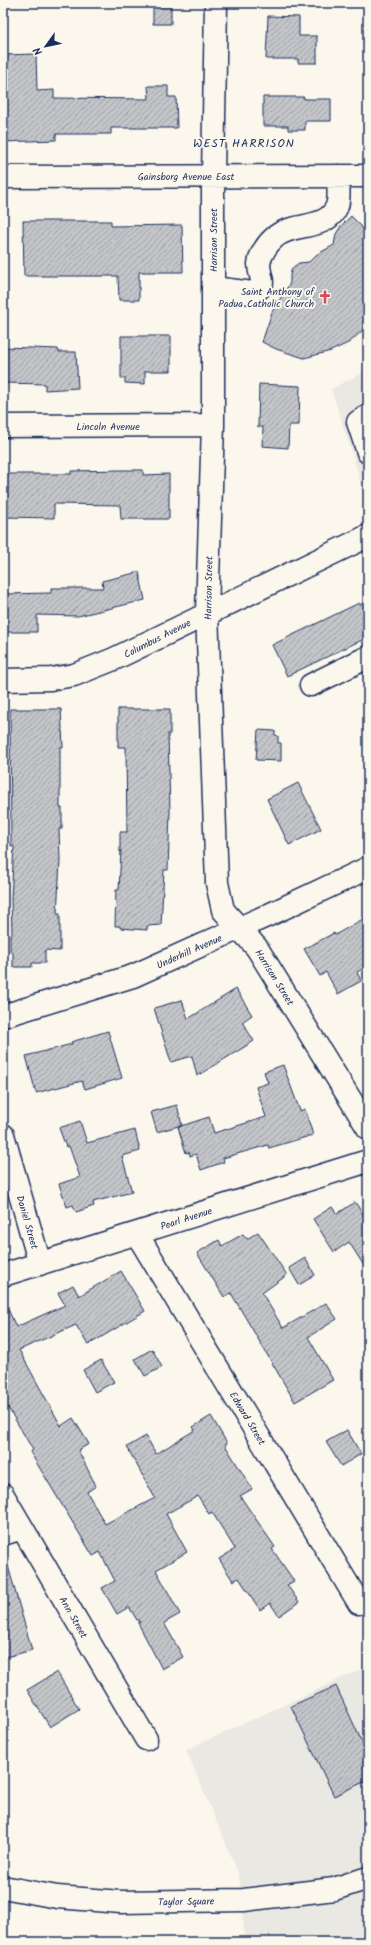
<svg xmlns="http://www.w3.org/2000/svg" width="371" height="1945" font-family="Kalam,sans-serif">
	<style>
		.built { fill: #eae8e2 }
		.building { fill: url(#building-hatch); stroke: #1b2f5e }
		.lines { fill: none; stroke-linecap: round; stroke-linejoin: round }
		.minor-casing { stroke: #1b2f5e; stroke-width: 25 }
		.minor { stroke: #fbf7ec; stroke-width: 22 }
		.labels { text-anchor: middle; stroke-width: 4; stroke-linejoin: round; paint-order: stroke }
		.street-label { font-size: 10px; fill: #1b2f5e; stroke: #fbf7ec }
		.poi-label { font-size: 10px; fill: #1b2f5e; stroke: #fbf7ec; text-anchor: end }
		.quarter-label { font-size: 12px; letter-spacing: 1px; fill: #1b2f5e; stroke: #fbf7ec }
	</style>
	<defs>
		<pattern id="building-hatch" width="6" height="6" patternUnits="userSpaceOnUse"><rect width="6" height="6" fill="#c3c5c9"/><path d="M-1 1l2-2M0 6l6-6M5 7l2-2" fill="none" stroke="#9ea0a6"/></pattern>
	</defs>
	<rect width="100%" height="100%" fill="#fbf7ec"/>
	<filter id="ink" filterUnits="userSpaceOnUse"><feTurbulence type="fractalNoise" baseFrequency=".025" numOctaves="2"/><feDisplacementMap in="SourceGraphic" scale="8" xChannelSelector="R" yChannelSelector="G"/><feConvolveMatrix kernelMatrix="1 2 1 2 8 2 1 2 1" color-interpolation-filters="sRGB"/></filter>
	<g filter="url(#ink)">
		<path class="built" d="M 368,370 L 368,510 L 354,459 L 331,389 Z
			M 368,1666 L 368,1941 L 245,1942 L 239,1875 L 186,1750 Z"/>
		<path class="building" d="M 153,3 L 171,3 L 171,24 L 153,24 Z
			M 268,16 L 299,17 L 299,36 L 317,36 L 317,63 L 298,63 L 298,59 L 266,59 Z
			M 36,54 L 37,91 L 54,90 L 54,98 L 149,99 L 148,86 L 168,86 L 168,97 L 176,97 L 177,128 L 111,128 L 111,134 L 56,134 L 56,140 L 3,142 L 3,55 Z
			M 263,97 L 304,97 L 304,99 L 331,99 L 331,121 L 305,121 L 305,130 L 288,130 L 288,126 L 263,126 Z
			M 351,216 L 368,233 L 368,324 L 364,329 L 350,342 L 331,351 L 304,358 L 276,349 L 262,342 L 272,312 L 290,283 L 290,275 L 292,268 L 299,263 L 309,262 L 316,255 L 334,245 L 336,234 L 341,226 Z
			M 23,221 L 111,221 L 111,226 L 182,225 L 183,272 L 139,272 L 139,300 L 119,300 L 118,276 L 24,276 Z
			M 121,336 L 171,336 L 171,371 L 145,371 L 145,384 L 125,383 L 125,378 L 121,378 Z
			M 3,347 L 58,349 L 59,352 L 76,352 L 78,388 L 45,390 L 45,384 L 3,383 Z
			M 259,384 L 300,386 L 299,425 L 289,425 L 288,448 L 262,446 L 263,427 L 258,427 Z
			M 120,470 L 143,470 L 143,475 L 169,474 L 169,519 L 121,519 L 120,505 L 54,504 L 54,518 L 3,517 L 3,474 L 71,474 L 71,471 Z
			M 139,572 L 145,600 L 78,616 L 37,615 L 37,632 L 4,632 L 3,594 L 51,593 L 51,588 L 103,588 L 102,581 Z
			M 368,600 L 368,637 L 287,676 L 272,645 L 359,603 L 360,605 Z
			M 10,709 L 61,709 L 63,747 L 60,747 L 60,808 L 62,808 L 62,829 L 59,829 L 60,861 L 57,914 L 60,914 L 60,951 L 45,950 L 45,963 L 32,963 L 32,967 L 13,967 L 13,952 L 10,952 L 10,934 L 12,934 L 11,898 L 14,846 L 11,846 Z
			M 118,709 L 170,709 L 170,734 L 168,734 L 170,812 L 168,870 L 164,870 L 161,925 L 147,926 L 147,930 L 120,928 L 120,926 L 115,926 L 116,890 L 119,890 L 121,851 L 120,852 L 120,832 L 127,832 L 126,747 L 118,747 Z
			M 258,730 L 275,731 L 275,735 L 278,736 L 278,743 L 281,743 L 281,761 L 256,760 Z
			M 298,783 L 321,829 L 289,845 L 267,799 Z
			M 368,916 L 368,966 L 357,972 L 361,981 L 338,994 L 326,972 L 320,976 L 304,949 L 334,933 L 335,935 Z
			M 236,989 L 252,1015 L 242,1022 L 254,1041 L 197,1076 L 192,1056 L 171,1062 L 154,1008 L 182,1000 L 188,1019 Z
			M 108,1031 L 122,1078 L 85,1089 L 82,1081 L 36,1093 L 26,1056 L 72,1044 L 71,1042 Z
			M 283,1065 L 300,1111 L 305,1109 L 313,1135 L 269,1148 L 268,1145 L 223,1158 L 224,1162 L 201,1170 L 196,1154 L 190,1156 L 189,1152 L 186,1153 L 178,1127 L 209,1117 L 214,1133 L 266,1117 L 256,1087 L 268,1083 L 264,1072 Z
			M 177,1105 L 182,1125 L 157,1132 L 151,1112 Z
			M 80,1121 L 87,1143 L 135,1130 L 140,1151 L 122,1156 L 132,1192 L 93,1202 L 94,1206 L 76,1212 L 73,1205 L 67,1207 L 59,1184 L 80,1177 L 69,1146 L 66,1147 L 59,1128 Z
			M 355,1202 L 368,1222 L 368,1272 L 349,1242 L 334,1252 L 313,1219 L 332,1207 L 337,1214 Z
			M 258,1232 L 287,1275 L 262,1293 L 283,1328 L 326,1303 L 337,1319 L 308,1337 L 333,1380 L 295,1402 L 231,1293 L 224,1297 L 197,1253 L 219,1240 L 222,1246 L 243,1234 L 247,1239 Z
			M 305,1258 L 315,1275 L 299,1285 L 289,1268 Z
			M 121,1271 L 145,1311 L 88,1345 L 76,1325 L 19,1350 L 61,1426 L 73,1418 L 89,1444 L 78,1450 L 96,1486 L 87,1492 L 105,1524 L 155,1498 L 127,1447 L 146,1436 L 156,1454 L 195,1430 L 193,1427 L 211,1416 L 227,1443 L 225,1445 L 252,1489 L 240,1496 L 275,1547 L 272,1549 L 294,1581 L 287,1585 L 299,1602 L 279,1616 L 270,1603 L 260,1610 L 239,1578 L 233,1581 L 219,1559 L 235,1549 L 212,1512 L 209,1514 L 198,1496 L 166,1514 L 187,1552 L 156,1570 L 180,1614 L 164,1623 L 183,1657 L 162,1669 L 138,1623 L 140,1622 L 139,1620 L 137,1620 L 129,1607 L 117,1614 L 102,1588 L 115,1581 L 100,1552 L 93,1556 L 30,1452 L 33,1450 L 3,1399 L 3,1298 L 16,1327 L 65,1305 L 58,1293 L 73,1285 L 79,1296 Z
			M 152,1349 L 162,1367 L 145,1376 L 135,1359 Z
			M 101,1360 L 114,1382 L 95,1392 L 83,1370 Z
			M 347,1430 L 361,1454 L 341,1466 L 326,1442 Z
			M 8,1566 L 32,1650 L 3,1658 L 3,1567 Z
			M 57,1672 L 79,1709 L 50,1727 L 27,1690 Z
			M 336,1686 L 368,1755 L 368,1780 L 334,1796 L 291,1706 Z"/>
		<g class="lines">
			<g class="minor-casing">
				<path id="minor" d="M 216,3 L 213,176 L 213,425 L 207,612 L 217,883 L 223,910 L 257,948 L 368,1128
					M 3,177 L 368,176
					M 213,288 L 253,293 C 269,283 259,279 259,264 C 260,255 267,244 274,238 C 291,221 327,232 337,206 C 340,198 338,184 338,176
					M 368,416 L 358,422 L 368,452
					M 3,426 L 213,425
					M 3,680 L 51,679 L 74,675 L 114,659 L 368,536
					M 311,685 L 368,657
					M 3,1016 L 133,976 L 273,913 L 368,868
					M 3,1135 L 40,1264
					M 137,1234 L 359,1603
					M 3,1275 L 368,1161
					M 3,1495 L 146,1739
					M 3,1534 L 22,1528
					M 3,1887 L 57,1897 L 121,1902 L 244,1900 L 334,1889 L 368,1878"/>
			</g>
			<use href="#minor" class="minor"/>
		</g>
	</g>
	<defs>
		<g id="church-bare" transform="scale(1.08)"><path d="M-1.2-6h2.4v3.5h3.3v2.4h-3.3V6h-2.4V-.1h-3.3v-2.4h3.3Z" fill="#d1495b" stroke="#fbf7ec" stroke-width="2.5" paint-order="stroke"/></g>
	</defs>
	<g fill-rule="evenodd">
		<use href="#church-bare" x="325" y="297"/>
	</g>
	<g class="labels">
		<g class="street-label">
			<text x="186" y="180">Gainsborg Avenue East</text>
			<text transform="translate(213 240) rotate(-90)" y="4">Harrison Street</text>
			<text x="108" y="430">Lincoln Avenue</text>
			<text transform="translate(208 588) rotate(-89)" y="4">Harrison Street</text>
			<text transform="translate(157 638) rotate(-27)" y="4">Columbus Avenue</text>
			<text transform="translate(189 951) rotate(-24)" y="4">Underhill Avenue</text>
			<text transform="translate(275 977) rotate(58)" y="4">Harrison Street</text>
			<text transform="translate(186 1218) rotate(-18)" y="4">Pearl Avenue</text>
			<text transform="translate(28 1222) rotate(74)" y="4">Daniel Street</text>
			<text transform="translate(248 1418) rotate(59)" y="4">Edward Street</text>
			<text transform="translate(74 1617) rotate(60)" y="4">Ann Street</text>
			<text transform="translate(186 1901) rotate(-1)" y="4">Taylor Square</text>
		</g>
		<g class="poi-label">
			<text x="314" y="295">Saint Anthony of<tspan x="314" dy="12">Padua Catholic Church</tspan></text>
		</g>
		<g class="quarter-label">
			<text x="244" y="147">WEST HARRISON</text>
		</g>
	</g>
	<rect width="371" height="1945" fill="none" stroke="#fbf7ec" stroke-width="16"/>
	<rect x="8" y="8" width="355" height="1929" fill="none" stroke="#1b2f5e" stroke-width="1.5" filter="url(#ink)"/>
	<g transform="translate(46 46) rotate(237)" stroke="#fbf7ec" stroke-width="3" paint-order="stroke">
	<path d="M0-3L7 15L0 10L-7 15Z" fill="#1b2f5e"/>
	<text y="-6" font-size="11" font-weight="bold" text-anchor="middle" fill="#1b2f5e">N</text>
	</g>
</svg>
